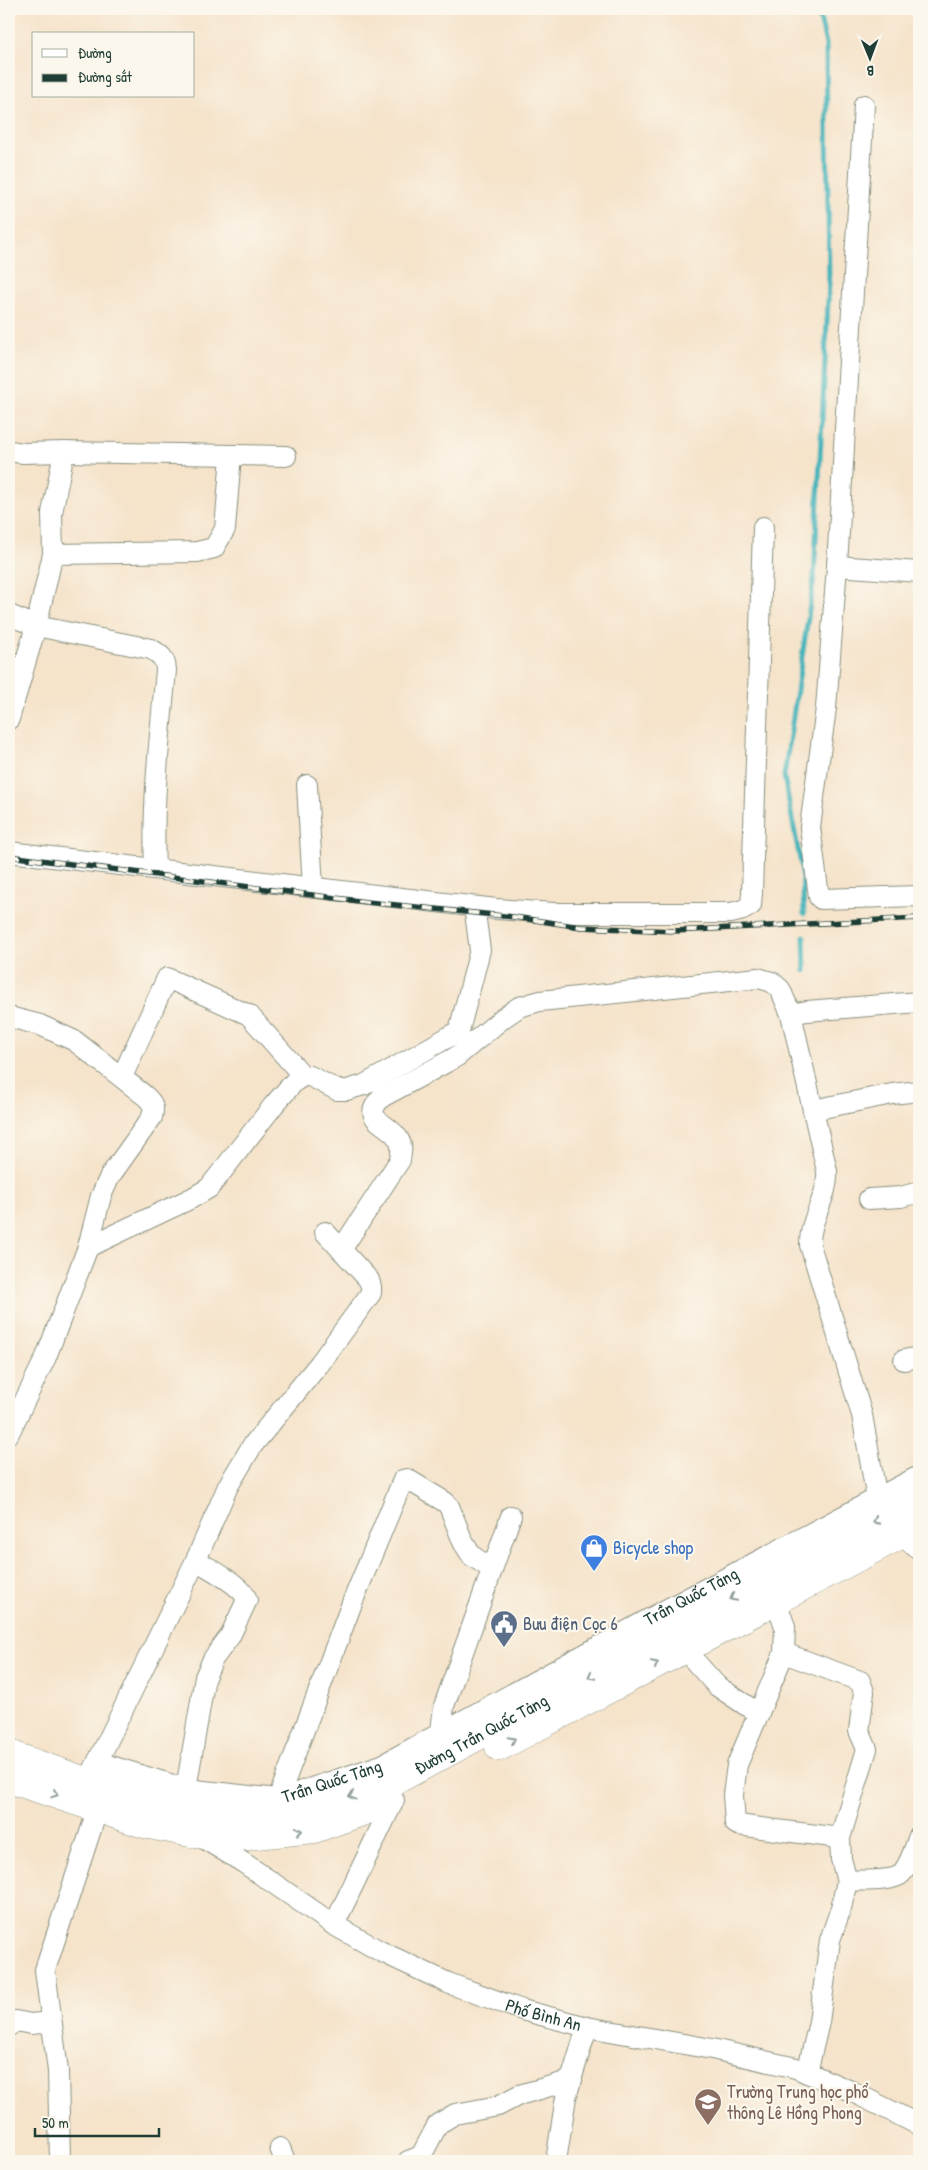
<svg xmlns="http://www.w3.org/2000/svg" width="928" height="2170" font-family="'Patrick Hand',sans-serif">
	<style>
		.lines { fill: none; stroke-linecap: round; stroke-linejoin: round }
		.stream { stroke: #44b4bb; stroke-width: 5 }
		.minor-casing { stroke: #8a907f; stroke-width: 22 }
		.highway-casing { stroke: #8a907f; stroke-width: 29 }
		.minor { stroke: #fff; stroke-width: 20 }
		.highway { stroke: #fff; stroke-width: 28 }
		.rail-casing { stroke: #1f3d34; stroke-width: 5.5 }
		.rail { stroke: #fbf7ec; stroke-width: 4; stroke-dasharray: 11; stroke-linecap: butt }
		.oneway { stroke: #8f9e9a }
		.labels { text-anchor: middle; stroke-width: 4.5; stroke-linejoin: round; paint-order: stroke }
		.shop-label { font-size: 18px; fill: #366cbe; stroke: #fbf7ec; text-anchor: start }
		.street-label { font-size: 18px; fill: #1f3d34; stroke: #fbf7ec }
		.service-label { font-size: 18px; fill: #4e5e75; stroke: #fbf7ec; text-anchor: start }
		.education-label { font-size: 18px; fill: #785e54; stroke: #fbf7ec; text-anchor: start }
	</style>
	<rect width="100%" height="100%" fill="#fbf7ec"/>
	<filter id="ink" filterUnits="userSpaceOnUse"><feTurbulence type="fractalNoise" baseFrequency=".02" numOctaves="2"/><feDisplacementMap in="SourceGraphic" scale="10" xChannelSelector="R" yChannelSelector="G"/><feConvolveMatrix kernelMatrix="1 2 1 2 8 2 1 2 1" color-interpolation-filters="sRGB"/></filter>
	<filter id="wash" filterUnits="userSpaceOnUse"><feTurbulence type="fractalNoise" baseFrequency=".0096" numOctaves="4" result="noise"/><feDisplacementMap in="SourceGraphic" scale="20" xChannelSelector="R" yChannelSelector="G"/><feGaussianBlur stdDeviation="1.12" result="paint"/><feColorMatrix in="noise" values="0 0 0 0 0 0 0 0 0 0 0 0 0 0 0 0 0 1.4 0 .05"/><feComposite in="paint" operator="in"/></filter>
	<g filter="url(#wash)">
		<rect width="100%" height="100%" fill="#f5e3ca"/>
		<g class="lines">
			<path class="stream" d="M 804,914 L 802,870 L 784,776 L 814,578 L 829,282 L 826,44 L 818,9
				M 804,936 L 805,971"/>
		</g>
	</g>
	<g filter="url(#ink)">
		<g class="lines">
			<g class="minor-casing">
				<g id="minor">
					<path d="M 864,105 L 837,566 L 826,708 L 810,827 L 819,897 L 821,899 L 919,896"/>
					<path d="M 9,451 L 23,453 L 64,452 L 286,456"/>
					<path d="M 53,554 L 197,552 L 214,548 L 225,529 L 231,455"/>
					<path d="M 837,566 L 919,572"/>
					<path d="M 9,615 L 36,626 L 151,649 C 161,655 165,658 166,670 C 160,736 152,802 155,869"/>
					<path d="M 9,719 L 36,626 L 53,554 L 52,513 L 64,452"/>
					<path d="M 307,785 L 313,888"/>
					<path d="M 9,852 L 496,909 L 554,913 L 731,913 L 743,910 L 751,905 L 752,893 L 763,527"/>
					<path d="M 791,1014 L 807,1011 L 919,1002"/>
					<path d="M 9,1017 L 40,1025 L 75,1041 L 144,1095 C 152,1102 155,1106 152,1117 L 110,1176 L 101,1196 L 88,1247 L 46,1357 L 9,1433"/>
					<path d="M 122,1077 L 167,978 L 249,1015 L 303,1076"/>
					<path d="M 813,1110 L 892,1094 L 919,1091"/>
					<path d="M 869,1199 L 901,1197 L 919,1192"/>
					<path d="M 88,1247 L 192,1198 L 209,1188 L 273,1106 L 294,1082 L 303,1076 L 310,1076 L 337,1090 L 347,1090 L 364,1085 L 459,1031 L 480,950 L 475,913 L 477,907"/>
					<path d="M 341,1250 L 400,1160 C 401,1153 403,1147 399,1140 C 390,1122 358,1121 382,1097 L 456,1057 L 503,1018 L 519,1007 L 540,1001 L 758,978 L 772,982 L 780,989 L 791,1014 L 827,1171 C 829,1196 809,1219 810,1245 L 862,1415 L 877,1499"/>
					<path d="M 904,1360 L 919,1357"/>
					<path d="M 901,1534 L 919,1550"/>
					<path d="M 776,1600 L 785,1627 L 784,1653 L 737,1765 L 733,1795 L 735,1823 L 738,1825 L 840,1838"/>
					<path d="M 684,1649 L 717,1686 L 759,1714"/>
					<path d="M 784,1653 L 860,1681 L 864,1692 L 859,1731 L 867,1749 L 840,1838 L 841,1859 L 847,1881 L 841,1908 L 830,1940 L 819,2022 L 807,2073"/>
					<path d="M 443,1742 L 441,1731 L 444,1706 L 511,1516"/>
					<path id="s1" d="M 98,1762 L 186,1789 L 278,1799 L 382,1765 L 671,1607 L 919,1476"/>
					<path d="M 92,1773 L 196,1560 L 228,1486 L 252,1446 L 320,1363 L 371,1293 L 371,1287 L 369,1280 L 325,1232"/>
					<path d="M 186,1789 L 205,1677 L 213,1659 L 230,1636 L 247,1600 C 243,1585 209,1569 196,1560"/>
					<path d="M 275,1807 L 352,1603 L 403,1480 L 407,1479 L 445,1502 L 449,1506 L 463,1542 L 472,1556 L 492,1569"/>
					<path id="s2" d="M 198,1835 L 244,1863 L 334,1925 L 380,1951 L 448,1983 L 522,2010 L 587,2027 L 712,2049 L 796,2068 L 853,2092 L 919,2125"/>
					<path d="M 847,1881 C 859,1880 893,1882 901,1874 C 910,1865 915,1847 919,1836"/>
					<path d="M 334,1925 L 394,1800"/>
					<path d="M 9,2026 L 16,2021 L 31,2024 L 51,2022"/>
					<path d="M 280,2148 L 285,2161"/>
					<path d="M 60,2161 L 58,2071 L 45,1970 L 98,1808"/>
					<path d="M 408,2161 L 421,2156 L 438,2124 L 455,2114 L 498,2106 L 519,2095 L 572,2080"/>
					<path d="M 556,2161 L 566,2097 L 587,2027"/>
				</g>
			</g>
			<g class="highway-casing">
				<g id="highway">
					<path d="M 499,1747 L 919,1525"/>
					<path id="s3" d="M 9,1754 C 85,1781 161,1812 242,1815 C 252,1815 263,1816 272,1815 C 312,1812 352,1797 389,1784 L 919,1498"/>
					<path d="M 9,1779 L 144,1824 L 196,1834 L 239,1837 L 314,1829 L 384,1804"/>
				</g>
			</g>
			<use href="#minor" class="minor"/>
			<use href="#highway" class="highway"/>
			<g class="rail-casing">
				<path id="rail" d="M 9,856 L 367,902 L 514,917 L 581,927 L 674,931 L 919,918"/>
			</g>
			<use href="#rail" class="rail"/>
		</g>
		<defs><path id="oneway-chevron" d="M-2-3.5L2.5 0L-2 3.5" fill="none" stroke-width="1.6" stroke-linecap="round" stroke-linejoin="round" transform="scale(1.25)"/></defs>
		<g class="oneway">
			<use href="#oneway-chevron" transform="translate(876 1521) rotate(152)"/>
			<use href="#oneway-chevron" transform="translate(733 1598) rotate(152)"/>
			<use href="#oneway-chevron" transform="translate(655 1664) rotate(-28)"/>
			<use href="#oneway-chevron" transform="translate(591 1676) rotate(152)"/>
			<use href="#oneway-chevron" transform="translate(512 1740) rotate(-28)"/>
			<use href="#oneway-chevron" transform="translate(55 1794) rotate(18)"/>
			<use href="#oneway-chevron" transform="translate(352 1796) rotate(164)"/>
			<use href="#oneway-chevron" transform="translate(299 1831) rotate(-9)"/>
		</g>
	</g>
	<defs>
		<g id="shop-pin" transform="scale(1.4375)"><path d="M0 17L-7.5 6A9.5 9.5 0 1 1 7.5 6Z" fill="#3f7fe0" stroke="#fbf7ec"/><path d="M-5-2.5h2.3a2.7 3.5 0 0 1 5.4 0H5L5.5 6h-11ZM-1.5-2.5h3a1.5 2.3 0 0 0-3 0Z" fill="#fff"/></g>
		<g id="civic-pin" transform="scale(1.4375)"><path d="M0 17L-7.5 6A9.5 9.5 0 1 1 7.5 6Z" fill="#5c6f8a" stroke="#fbf7ec"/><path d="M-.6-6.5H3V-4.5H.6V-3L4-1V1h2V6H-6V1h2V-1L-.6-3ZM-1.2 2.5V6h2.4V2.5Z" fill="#fff"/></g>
		<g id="school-pin" transform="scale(1.4375)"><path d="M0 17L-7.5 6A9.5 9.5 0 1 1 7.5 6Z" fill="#8d6e63" stroke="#fbf7ec"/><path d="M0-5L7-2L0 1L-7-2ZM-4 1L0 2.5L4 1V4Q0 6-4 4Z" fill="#fff"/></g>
	</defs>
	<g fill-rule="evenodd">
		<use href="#shop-pin" x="594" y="1548"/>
		<use href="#civic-pin" x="504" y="1624"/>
		<use href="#school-pin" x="708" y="2102"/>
	</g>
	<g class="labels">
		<g class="shop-label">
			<text x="613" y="1554">Bicycle shop</text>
		</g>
		<g class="street-label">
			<text dy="6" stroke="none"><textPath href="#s1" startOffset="646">Trần Quốc Tảng</textPath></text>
			<text dy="6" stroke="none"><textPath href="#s3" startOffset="498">Đường Trần Quốc Tảng</textPath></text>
			<text dy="6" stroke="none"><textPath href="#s1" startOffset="241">Trần Quốc Tảng</textPath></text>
			<text dy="6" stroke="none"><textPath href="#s2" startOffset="392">Phố Bình An</textPath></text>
		</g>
		<g class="service-label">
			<text x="523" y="1630">Bưu điện Cọc 6</text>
		</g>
		<g class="education-label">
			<text x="727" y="2098">Trường Trung học phổ<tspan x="727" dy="21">thông Lê Hồng Phong</tspan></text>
		</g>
	</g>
	<rect width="928" height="2170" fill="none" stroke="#fbf7ec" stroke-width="30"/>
	<rect x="32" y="32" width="162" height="65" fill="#fbf7ec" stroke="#a3ada2"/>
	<rect x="42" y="49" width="25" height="8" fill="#ffffff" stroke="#a3ada2"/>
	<text x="78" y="58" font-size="15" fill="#1f3d34">Đường</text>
	<rect x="42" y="74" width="25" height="8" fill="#1f3d34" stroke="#a3ada2"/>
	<text x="78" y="82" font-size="15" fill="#1f3d34">Đường sắt</text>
	<g transform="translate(870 58) rotate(179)" stroke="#fbf7ec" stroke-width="4" paint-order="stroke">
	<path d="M0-4L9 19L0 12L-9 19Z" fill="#1f3d34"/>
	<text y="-8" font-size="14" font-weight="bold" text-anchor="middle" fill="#1f3d34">B</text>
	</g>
	<path d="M35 2128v8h124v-8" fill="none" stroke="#1f3d34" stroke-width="2.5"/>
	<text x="42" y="2128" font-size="15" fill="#1f3d34" stroke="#fbf7ec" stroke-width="4" paint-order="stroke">50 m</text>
</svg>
